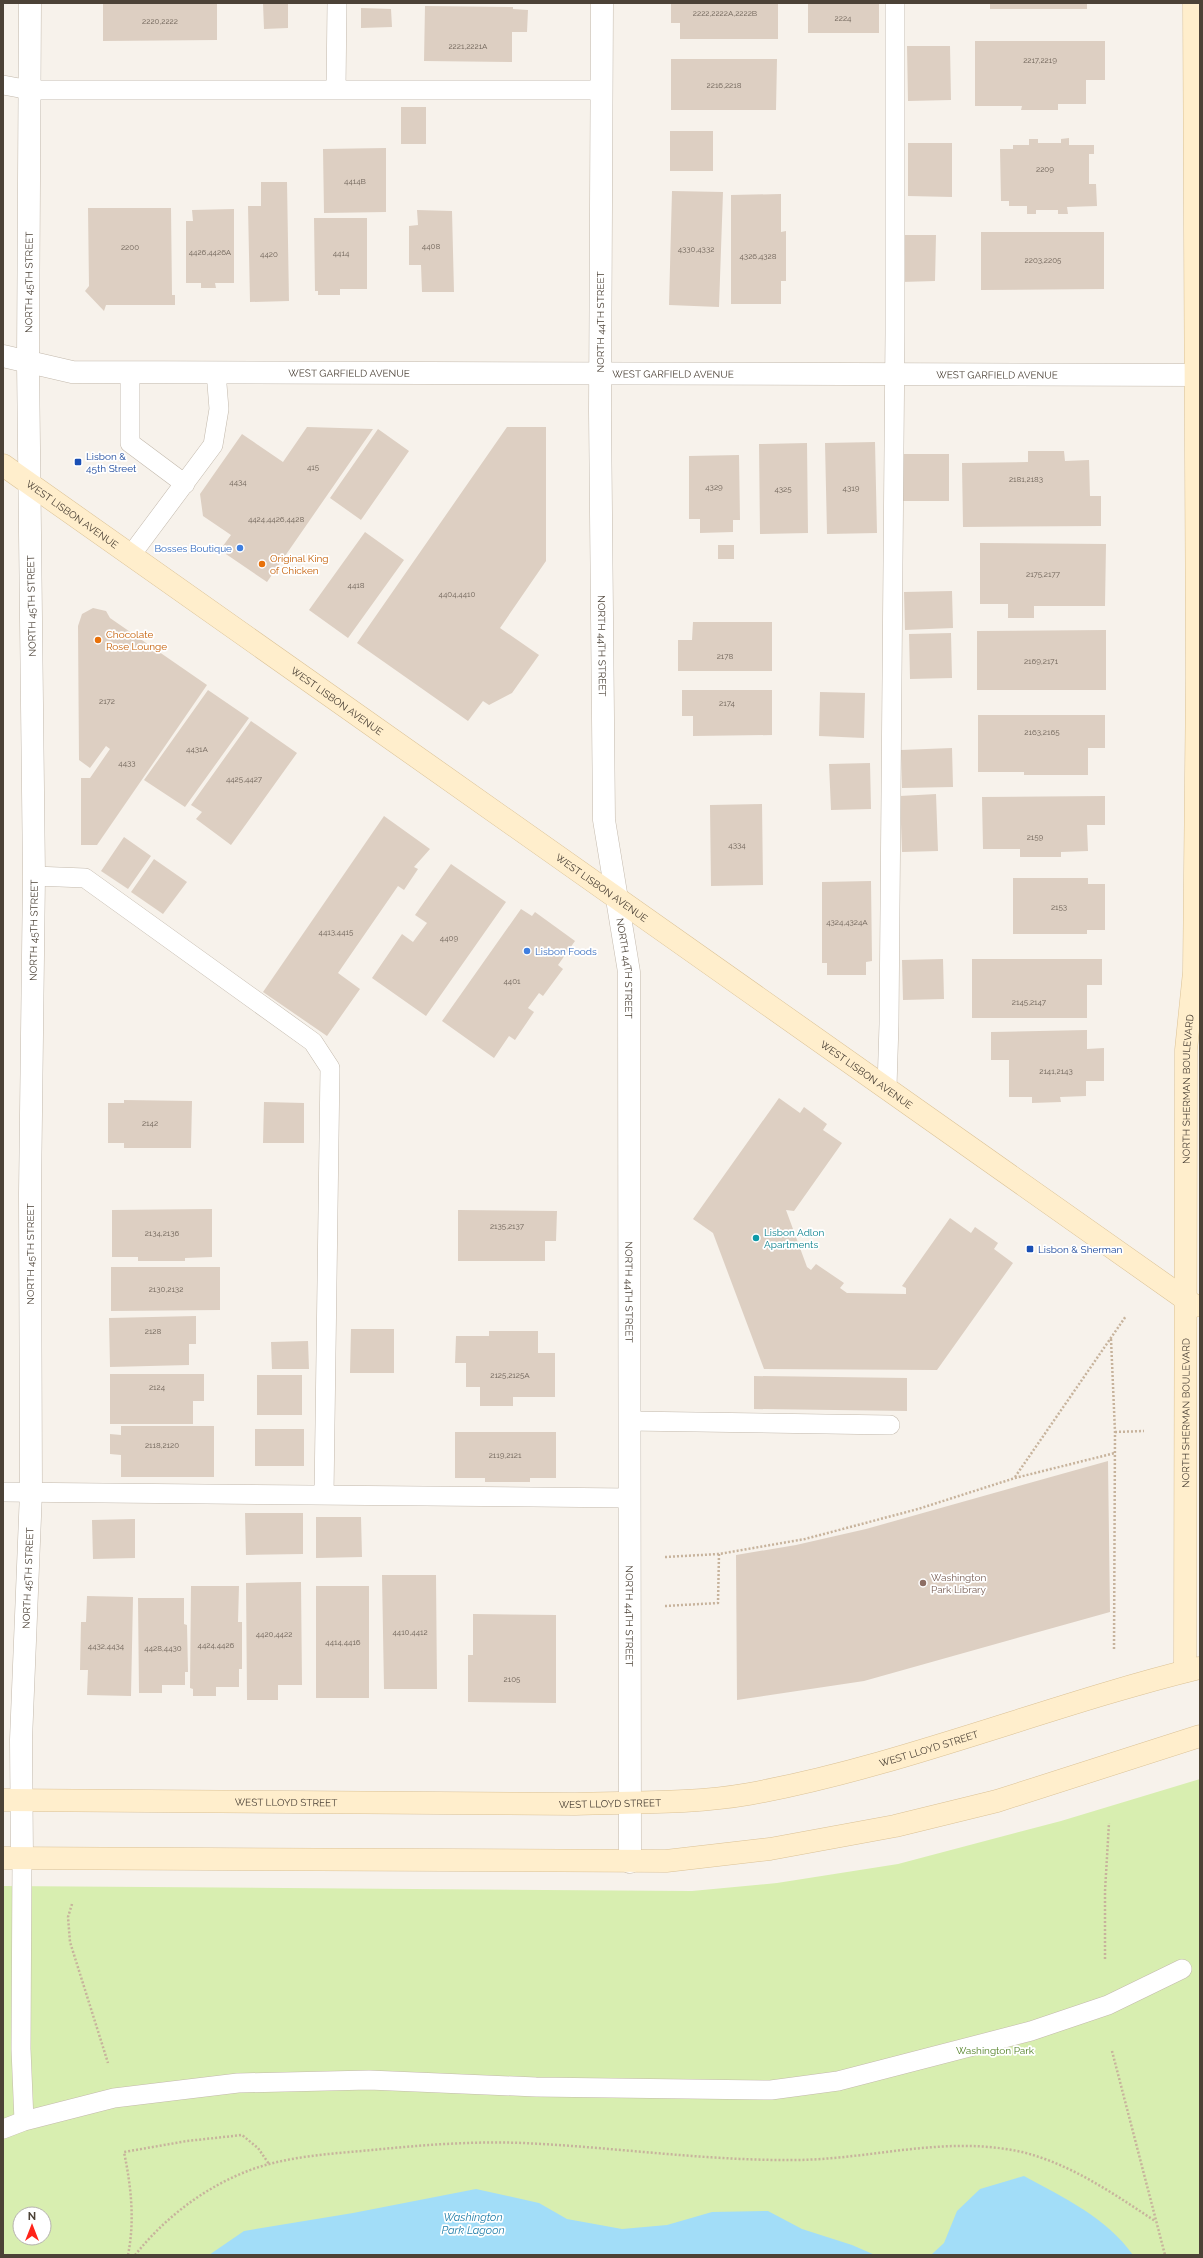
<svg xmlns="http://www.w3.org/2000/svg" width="1203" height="2258" font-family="Raleway,sans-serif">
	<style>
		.green { fill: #d8eeb0; fill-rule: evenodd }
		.water { fill: #a2ddf8 }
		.building { fill: #ddcfc2 }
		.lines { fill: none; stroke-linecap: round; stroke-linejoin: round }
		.lane-casing { stroke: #c3b9ac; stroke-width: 20 }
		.street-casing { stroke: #c3b9ac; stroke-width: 23 }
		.secondary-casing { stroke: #dbc296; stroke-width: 23 }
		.path { stroke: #c7b39c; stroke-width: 2.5; stroke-dasharray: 2 2; stroke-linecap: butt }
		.lane { stroke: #fff; stroke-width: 19 }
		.street { stroke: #fff; stroke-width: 22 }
		.secondary { stroke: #fec; stroke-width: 22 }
		.transit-dot { fill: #1a4fb4; stroke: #fff; stroke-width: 1.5 }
		.shop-dot { fill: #3f7fe0; stroke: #fff; stroke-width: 1.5 }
		.food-dot { fill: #e8710a; stroke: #fff; stroke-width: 1.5 }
		.culture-dot { fill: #0f9aa8; stroke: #fff; stroke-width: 1.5 }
		.education-dot { fill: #8d6e63; stroke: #fff; stroke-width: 1.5 }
		.labels { text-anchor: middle; stroke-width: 3.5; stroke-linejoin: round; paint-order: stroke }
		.number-label { font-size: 8px; fill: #70655a }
		.street-label { font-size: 10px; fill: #4c4237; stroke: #fff }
		.transit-label { font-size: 10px; fill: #164399; stroke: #fff; text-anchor: start }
		.shop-label { font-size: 10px; fill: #366cbe; stroke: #fff; text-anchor: end }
		.food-label { font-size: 10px; fill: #c56008; stroke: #fff; text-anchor: start }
		.culture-label { font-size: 10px; fill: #0d838f; stroke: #fff; text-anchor: start }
		.education-label { font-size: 10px; fill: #785e54; stroke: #fff; text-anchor: start }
		.park-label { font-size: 10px; fill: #4f7f22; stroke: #fff }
		.water-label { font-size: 11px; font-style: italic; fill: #217ea9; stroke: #fff }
	</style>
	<rect width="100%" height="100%" fill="#f7f2eb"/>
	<path class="green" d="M 1200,1779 L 1200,2255 L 3,2255 L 3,1886 L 692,1891 L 777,1883 L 898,1864 L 1061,1821 ZM 20,2214 L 44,2214 L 44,2238 L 20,2238 Z"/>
	<path class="water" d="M 1024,2176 C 1063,2197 1107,2218 1133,2255 L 931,2255 L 944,2243 L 957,2211 L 980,2189 Z
		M 476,2189 L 539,2203 L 567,2219 L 622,2229 L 667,2225 L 712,2212 L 768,2211 L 802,2229 L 852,2245 L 875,2255 L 209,2255 L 244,2231 L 353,2213 Z"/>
	<path class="building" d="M 103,3 L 217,3 L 217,40 L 103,41 Z
		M 263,3 L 288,3 L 288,28 L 264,29 Z
		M 671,3 L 778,3 L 778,39 L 680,39 L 680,23 L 671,23 Z
		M 808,3 L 879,3 L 879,33 L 808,33 Z
		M 990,3 L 1087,3 L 1087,9 L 990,9 Z
		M 425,6 L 513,7 L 513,9 L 528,10 L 527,32 L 512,32 L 512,62 L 424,61 Z
		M 361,8 L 391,9 L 392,27 L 361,28 Z
		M 975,41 L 1105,41 L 1105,80 L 1086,80 L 1086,104 L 1058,104 L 1058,110 L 1021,110 L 1022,106 L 975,106 Z
		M 907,46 L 950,46 L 951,100 L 908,101 Z
		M 671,59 L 777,59 L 776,110 L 671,110 Z
		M 401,107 L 426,107 L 426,144 L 401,144 Z
		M 670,131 L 713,131 L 713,171 L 670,171 Z
		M 1069,138 L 1069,145 L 1094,145 L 1094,154 L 1089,154 L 1089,184 L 1096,184 L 1097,206 L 1067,207 L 1068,214 L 1058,214 L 1058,210 L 1036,210 L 1036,214 L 1027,214 L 1027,206 L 1009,206 L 1009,201 L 1001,201 L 1000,149 L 1013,149 L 1013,145 L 1029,145 L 1029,139 L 1038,139 L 1038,143 L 1061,143 L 1061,139 Z
		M 908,143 L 952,143 L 952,197 L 908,196 Z
		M 386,148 L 386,212 L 324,213 L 323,149 Z
		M 261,182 L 287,182 L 289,301 L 250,302 L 248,206 L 261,206 Z
		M 672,191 L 723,192 L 719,307 L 669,305 Z
		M 781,194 L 781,232 L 786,231 L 786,281 L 781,281 L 781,304 L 731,304 L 731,195 Z
		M 88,208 L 171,208 L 172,295 L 175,295 L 175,305 L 106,305 L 104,311 L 85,291 L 89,286 Z
		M 234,209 L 234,283 L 215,283 L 216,288 L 201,288 L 201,283 L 186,283 L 186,221 L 193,221 L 192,210 Z
		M 417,210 L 452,211 L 454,292 L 422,292 L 421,265 L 409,265 L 409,226 L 418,225 Z
		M 314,218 L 367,218 L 367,289 L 340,289 L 340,295 L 318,295 L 318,291 L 315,291 Z
		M 981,232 L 1104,232 L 1104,289 L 981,290 Z
		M 902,235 L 936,235 L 935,281 L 901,282 Z
		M 307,427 L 373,429 L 267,582 L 220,550 L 231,535 L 203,516 L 200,494 L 242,434 L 283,462 Z
		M 507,427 L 546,427 L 546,561 L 500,628 L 539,655 L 512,693 L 489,705 L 483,701 L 468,721 L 357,643 Z
		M 378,429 L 409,451 L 361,520 L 330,498 Z
		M 875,442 L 877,533 L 827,534 L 825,443 Z
		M 807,443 L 808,533 L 760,534 L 759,444 Z
		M 1028,451 L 1064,451 L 1065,461 L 1089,460 L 1090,496 L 1101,496 L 1101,526 L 963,527 L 962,463 L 1028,462 Z
		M 902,454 L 949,454 L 949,501 L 902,501 Z
		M 739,455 L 740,520 L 733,520 L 733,532 L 700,533 L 700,519 L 689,519 L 689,456 Z
		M 365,532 L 404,560 L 348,638 L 309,610 Z
		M 980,543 L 1106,544 L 1105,606 L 1034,606 L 1034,618 L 1008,618 L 1008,604 L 980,604 Z
		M 718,545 L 734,545 L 734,559 L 718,559 Z
		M 952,591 L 953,628 L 905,630 L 904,592 Z
		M 93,608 L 106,611 L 110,618 L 207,685 L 97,845 L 81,845 L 81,778 L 90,778 L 110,749 L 106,746 L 90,768 L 79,760 L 78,626 L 82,614 Z
		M 693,622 L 772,622 L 772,671 L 678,671 L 678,640 L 692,640 Z
		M 1106,630 L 1106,690 L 977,690 L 977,631 Z
		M 951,633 L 952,678 L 910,679 L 909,634 Z
		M 208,690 L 249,718 L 185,807 L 144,780 Z
		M 682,690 L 772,690 L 772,735 L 693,736 L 693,716 L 682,716 Z
		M 820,692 L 865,693 L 864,738 L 819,736 Z
		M 978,715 L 1105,715 L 1105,748 L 1088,748 L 1088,775 L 1024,775 L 1024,772 L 978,772 Z
		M 251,721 L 297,753 L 231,845 L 196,819 L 202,812 L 191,805 Z
		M 952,748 L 953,787 L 902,788 L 901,750 Z
		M 870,763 L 871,809 L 831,810 L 829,764 Z
		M 936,794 L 938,851 L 902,852 L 900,796 Z
		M 1105,796 L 1105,825 L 1087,825 L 1088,851 L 1061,852 L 1061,857 L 1020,857 L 1020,849 L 983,849 L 982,797 Z
		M 762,804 L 763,885 L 711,886 L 710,805 Z
		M 384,816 L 430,849 L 414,867 L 418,869 L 404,890 L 398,886 L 338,973 L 360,989 L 327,1036 L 263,992 Z
		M 124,837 L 151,856 L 128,889 L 101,871 Z
		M 154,859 L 187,882 L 163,914 L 131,892 Z
		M 451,864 L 506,902 L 426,1016 L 372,978 L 402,934 L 413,942 L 427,923 L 415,915 Z
		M 1013,878 L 1088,878 L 1088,884 L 1105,884 L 1105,930 L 1087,930 L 1087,934 L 1013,934 Z
		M 871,881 L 872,961 L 866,962 L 866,975 L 827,975 L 827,963 L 822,963 L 822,882 Z
		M 521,909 L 532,916 L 535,912 L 575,941 L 558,965 L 563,969 L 543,996 L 539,993 L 528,1008 L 534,1012 L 515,1040 L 509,1036 L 494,1058 L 442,1021 Z
		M 943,959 L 944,999 L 903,1000 L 902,960 Z
		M 972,959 L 1102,959 L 1102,985 L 1087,985 L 1087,1018 L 972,1018 Z
		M 1087,1030 L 1087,1049 L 1104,1048 L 1104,1081 L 1086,1081 L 1086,1096 L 1060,1097 L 1061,1102 L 1032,1103 L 1032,1097 L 1009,1097 L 1009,1060 L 991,1060 L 991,1032 Z
		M 779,1098 L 800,1113 L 804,1107 L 827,1124 L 823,1130 L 842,1143 L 794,1211 L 786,1210 L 807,1267 L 811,1270 L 816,1264 L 844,1283 L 840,1288 L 847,1293 L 906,1294 L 906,1288 L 902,1286 L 950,1218 L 971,1233 L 975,1227 L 998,1243 L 994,1249 L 1013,1263 L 937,1370 L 764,1369 L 713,1233 L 693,1219 Z
		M 124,1100 L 192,1101 L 191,1148 L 124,1148 L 124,1143 L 108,1143 L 108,1103 L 124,1103 Z
		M 264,1102 L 304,1103 L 304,1143 L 263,1143 Z
		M 212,1209 L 212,1257 L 185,1258 L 185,1261 L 138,1261 L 138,1257 L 112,1257 L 112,1210 Z
		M 458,1210 L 557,1211 L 556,1241 L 545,1241 L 545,1261 L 458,1261 Z
		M 111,1267 L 220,1267 L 220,1310 L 111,1311 Z
		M 196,1316 L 196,1344 L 189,1344 L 189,1365 L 110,1367 L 109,1318 Z
		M 351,1329 L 394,1329 L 394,1373 L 350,1373 Z
		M 489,1331 L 538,1331 L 538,1353 L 555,1353 L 555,1397 L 513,1397 L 513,1406 L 480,1406 L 480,1387 L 466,1387 L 466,1363 L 455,1363 L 456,1336 L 489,1336 Z
		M 308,1341 L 309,1369 L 272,1369 L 271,1342 Z
		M 110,1374 L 204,1374 L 204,1401 L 193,1401 L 193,1424 L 110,1424 Z
		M 257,1375 L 302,1375 L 302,1415 L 257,1415 Z
		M 754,1376 L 907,1378 L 907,1411 L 754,1409 Z
		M 121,1426 L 214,1426 L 214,1477 L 121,1477 L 121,1455 L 110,1454 L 110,1434 L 121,1435 Z
		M 255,1429 L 304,1429 L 304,1466 L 255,1466 Z
		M 455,1432 L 556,1432 L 556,1478 L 530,1478 L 530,1482 L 485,1482 L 485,1478 L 455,1478 Z
		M 1108,1461 L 1110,1612 L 864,1681 L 737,1700 L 736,1555 L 796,1545 L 866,1529 Z
		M 245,1513 L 303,1513 L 303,1554 L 246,1555 Z
		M 316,1517 L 361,1517 L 362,1557 L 316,1558 Z
		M 135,1519 L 135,1558 L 93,1559 L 92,1520 Z
		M 382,1575 L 436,1575 L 437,1689 L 384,1689 Z
		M 301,1582 L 302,1685 L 278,1685 L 278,1700 L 247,1700 L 246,1583 Z
		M 191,1586 L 239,1586 L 238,1622 L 242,1622 L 242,1669 L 239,1669 L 239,1687 L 216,1687 L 216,1696 L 193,1696 L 193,1689 L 190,1688 Z
		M 316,1586 L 369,1586 L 369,1698 L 316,1698 Z
		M 87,1596 L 133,1597 L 131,1696 L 87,1695 L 88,1670 L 80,1670 L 81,1622 L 86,1622 Z
		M 138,1598 L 184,1598 L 184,1624 L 187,1625 L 188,1672 L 185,1672 L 185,1685 L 162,1685 L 162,1693 L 139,1693 Z
		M 473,1614 L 556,1615 L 556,1703 L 468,1702 L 468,1655 L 473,1655 Z"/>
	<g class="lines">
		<g class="lane-casing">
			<path id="lane" d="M 3,85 L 30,90 L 601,90
				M 336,90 L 337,3
				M 130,372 L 130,443 L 185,484
				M 131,555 L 213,445 L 219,409 L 216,372
				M 34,876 L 85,878 L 313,1042 L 330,1068 L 324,1495
				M 887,1087 L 889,1024 L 895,333 L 895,3
				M 629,1421 L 890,1425
				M 3,1492 L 630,1498
				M 22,1858 L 21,2049 L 24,2121
				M 3,2129 L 24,2121 L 114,2098 L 238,2083 L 369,2080 L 536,2087 L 771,2090 L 838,2081 L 1031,2031 L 1108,2005 L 1182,1969"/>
		</g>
		<g class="street-casing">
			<g id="street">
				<path id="s1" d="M 602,3 L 600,411 L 604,820 L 629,972 L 630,1862"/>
				<path id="s2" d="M 3,356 L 72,372 L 1200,375"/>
				<path id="s3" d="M 22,1858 L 21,1740 L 31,1492 L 30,1193 L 34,876 L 28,362 L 30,3"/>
			</g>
		</g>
		<g class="secondary-casing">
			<g id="secondary">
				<path id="s4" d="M 3,465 L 1195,1306"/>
				<path id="s5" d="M 1185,1671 L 1186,1050 L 1194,972 L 1197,677 L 1194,3"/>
				<path id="s6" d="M 3,1800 L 575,1804 C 632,1802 692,1804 749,1794 C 902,1766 1048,1705 1199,1668"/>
				<path d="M 3,1858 L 666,1861 L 770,1849 L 895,1826 L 997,1801 L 1200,1736"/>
			</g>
		</g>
		<path class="path" d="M 1111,1339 L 1115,1432 L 1114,1651
			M 1115,1432 L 1144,1431
			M 1015,1477 L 1126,1316
			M 665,1557 L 719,1554 L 805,1539 L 918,1509 L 1015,1478 L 1115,1453
			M 665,1606 L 718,1603 L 719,1554
			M 72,1904 L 68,1917 L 70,1942 L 108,2063
			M 1105,1959 L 1105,1891 L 1109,1823
			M 1112,2051 L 1165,2255
			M 128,2255 C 135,2220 131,2186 124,2152 L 187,2141 L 242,2135 L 258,2148 L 269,2164
			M 135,2255 C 165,2218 201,2190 245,2172 C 285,2156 330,2154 372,2150 C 422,2145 473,2141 523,2143 C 614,2147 705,2161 797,2160 C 873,2159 946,2135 1022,2152 C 1071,2164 1114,2194 1155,2221"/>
		<use href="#lane" class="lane"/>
		<use href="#street" class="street"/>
		<use href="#secondary" class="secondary"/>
	</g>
	<g class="transit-dot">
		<rect x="74" y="458" width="8" height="8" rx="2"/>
		<rect x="1026" y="1245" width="8" height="8" rx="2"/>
	</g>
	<g class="shop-dot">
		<circle cx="240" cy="548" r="4"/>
		<circle cx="527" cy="951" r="4"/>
	</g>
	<g class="food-dot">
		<circle cx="262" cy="564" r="4"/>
		<circle cx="98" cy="640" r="4"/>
	</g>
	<circle class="culture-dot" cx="756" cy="1238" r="4"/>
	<circle class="education-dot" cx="923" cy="1583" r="4"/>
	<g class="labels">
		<g class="number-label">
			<text x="725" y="16">2222,2222A,2222B</text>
			<text x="843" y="21">2224</text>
			<text x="160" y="24">2220,2222</text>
			<text x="468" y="49">2221,2221A</text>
			<text x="1040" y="63">2217,2219</text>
			<text x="724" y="88">2216,2218</text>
			<text x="1045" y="172">2209</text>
			<text x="355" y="184">4414B</text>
			<text x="431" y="249">4408</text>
			<text x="130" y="250">2200</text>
			<text x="696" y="252">4330,4332</text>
			<text x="210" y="255">4426,4426A</text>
			<text x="341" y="256">4414</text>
			<text x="269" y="257">4420</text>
			<text x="758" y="259">4326,4328</text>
			<text x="1043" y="263">2203,2205</text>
			<text x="313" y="470">415</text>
			<text x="1026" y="482">2181,2183</text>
			<text x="238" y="485">4434</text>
			<text x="714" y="490">4329</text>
			<text x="851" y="491">4319</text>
			<text x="783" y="492">4325</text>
			<text x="276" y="522">4424,4426,4428</text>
			<text x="1043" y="577">2175,2177</text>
			<text x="356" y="588">4418</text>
			<text x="457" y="597">4404,4410</text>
			<text x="725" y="659">2178</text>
			<text x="1041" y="664">2169,2171</text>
			<text x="107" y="704">2172</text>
			<text x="727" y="706">2174</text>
			<text x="1042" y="735">2163,2165</text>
			<text x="197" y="752">4431A</text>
			<text x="127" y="766">4433</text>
			<text x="244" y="782">4425,4427</text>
			<text x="1035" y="840">2159</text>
			<text x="737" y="848">4334</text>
			<text x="1059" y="910">2153</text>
			<text x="847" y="925">4324,4324A</text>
			<text x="336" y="935">4413,4415</text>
			<text x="449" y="941">4409</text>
			<text x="512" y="984">4401</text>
			<text x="1029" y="1005">2145,2147</text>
			<text x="1056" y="1074">2141,2143</text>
			<text x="150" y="1126">2142</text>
			<text x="507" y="1229">2135,2137</text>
			<text x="162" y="1236">2134,2136</text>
			<text x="166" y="1292">2130,2132</text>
			<text x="153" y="1334">2128</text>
			<text x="510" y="1378">2125,2125A</text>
			<text x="157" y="1390">2124</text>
			<text x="162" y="1448">2118,2120</text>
			<text x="505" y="1458">2119,2121</text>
			<text x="410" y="1635">4410,4412</text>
			<text x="274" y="1637">4420,4422</text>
			<text x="343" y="1645">4414,4416</text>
			<text x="216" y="1648">4424,4426</text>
			<text x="106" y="1649">4432,4434</text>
			<text x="163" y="1651">4428,4430</text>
			<text x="512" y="1682">2105</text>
		</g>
		<g class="street-label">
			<text dy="4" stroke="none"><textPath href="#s3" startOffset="1576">NORTH 45TH STREET</textPath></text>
			<text transform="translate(600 322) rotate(-90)" y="4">NORTH 44TH STREET</text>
			<text dy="4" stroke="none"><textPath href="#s2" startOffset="348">WEST GARFIELD AVENUE</textPath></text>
			<text dy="4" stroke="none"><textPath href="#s2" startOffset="672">WEST GARFIELD AVENUE</textPath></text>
			<text dy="4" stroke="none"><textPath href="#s2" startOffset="996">WEST GARFIELD AVENUE</textPath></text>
			<text dy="4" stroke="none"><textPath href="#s4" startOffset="85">WEST LISBON AVENUE</textPath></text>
			<text transform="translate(31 606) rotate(-91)" y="4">NORTH 45TH STREET</text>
			<text dy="4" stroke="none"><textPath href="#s1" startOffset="643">NORTH 44TH STREET</textPath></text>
			<text dy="4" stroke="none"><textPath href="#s4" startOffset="409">WEST LISBON AVENUE</textPath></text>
			<text dy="4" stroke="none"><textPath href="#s4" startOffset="733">WEST LISBON AVENUE</textPath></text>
			<text dy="4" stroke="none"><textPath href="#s3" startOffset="928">NORTH 45TH STREET</textPath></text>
			<text dy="4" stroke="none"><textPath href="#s1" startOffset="967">NORTH 44TH STREET</textPath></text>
			<text dy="4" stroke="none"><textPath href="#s4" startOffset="1057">WEST LISBON AVENUE</textPath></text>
			<text dy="4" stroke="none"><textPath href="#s5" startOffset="582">NORTH SHERMAN BOULEVARD</textPath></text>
			<text transform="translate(30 1254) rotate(-90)" y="4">NORTH 45TH STREET</text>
			<text dy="4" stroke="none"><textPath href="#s1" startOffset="1291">NORTH 44TH STREET</textPath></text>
			<text dy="4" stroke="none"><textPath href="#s5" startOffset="258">NORTH SHERMAN BOULEVARD</textPath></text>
			<text dy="4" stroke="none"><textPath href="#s3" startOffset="280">NORTH 45TH STREET</textPath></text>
			<text dy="4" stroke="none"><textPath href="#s1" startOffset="1615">NORTH 44TH STREET</textPath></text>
			<text dy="4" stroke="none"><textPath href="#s6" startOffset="932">WEST LLOYD STREET</textPath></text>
			<text dy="4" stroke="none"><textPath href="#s6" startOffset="283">WEST LLOYD STREET</textPath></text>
			<text dy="4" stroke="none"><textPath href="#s6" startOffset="607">WEST LLOYD STREET</textPath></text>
		</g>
		<g class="transit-label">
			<text x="86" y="460">Lisbon &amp;<tspan x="86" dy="12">45th Street</tspan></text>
			<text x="1038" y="1253">Lisbon &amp; Sherman</text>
		</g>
		<g class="shop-label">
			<text x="232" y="552">Bosses Boutique</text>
			<text x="535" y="955" text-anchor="start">Lisbon Foods</text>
		</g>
		<g class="food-label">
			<text x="270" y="562">Original King<tspan x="270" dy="12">of Chicken</tspan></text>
			<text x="106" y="638">Chocolate<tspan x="106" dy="12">Rose Lounge</tspan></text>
		</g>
		<g class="culture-label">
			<text x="764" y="1236">Lisbon Adlon<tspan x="764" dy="12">Apartments</tspan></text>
		</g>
		<g class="education-label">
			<text x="931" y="1581">Washington<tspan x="931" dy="12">Park Library</tspan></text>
		</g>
		<g class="park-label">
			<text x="995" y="2054">Washington Park</text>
		</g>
		<g class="water-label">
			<text x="473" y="2221">Washington<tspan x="473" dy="13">Park Lagoon</tspan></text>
		</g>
	</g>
	<rect width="1203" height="2258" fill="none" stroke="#4c4237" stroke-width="8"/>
	<g transform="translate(32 2226)"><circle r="19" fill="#ffffff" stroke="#b7b3af"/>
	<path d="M0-3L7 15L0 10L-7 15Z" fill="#ff2419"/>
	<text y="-6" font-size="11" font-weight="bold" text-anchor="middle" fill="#4c4237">N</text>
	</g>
</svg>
